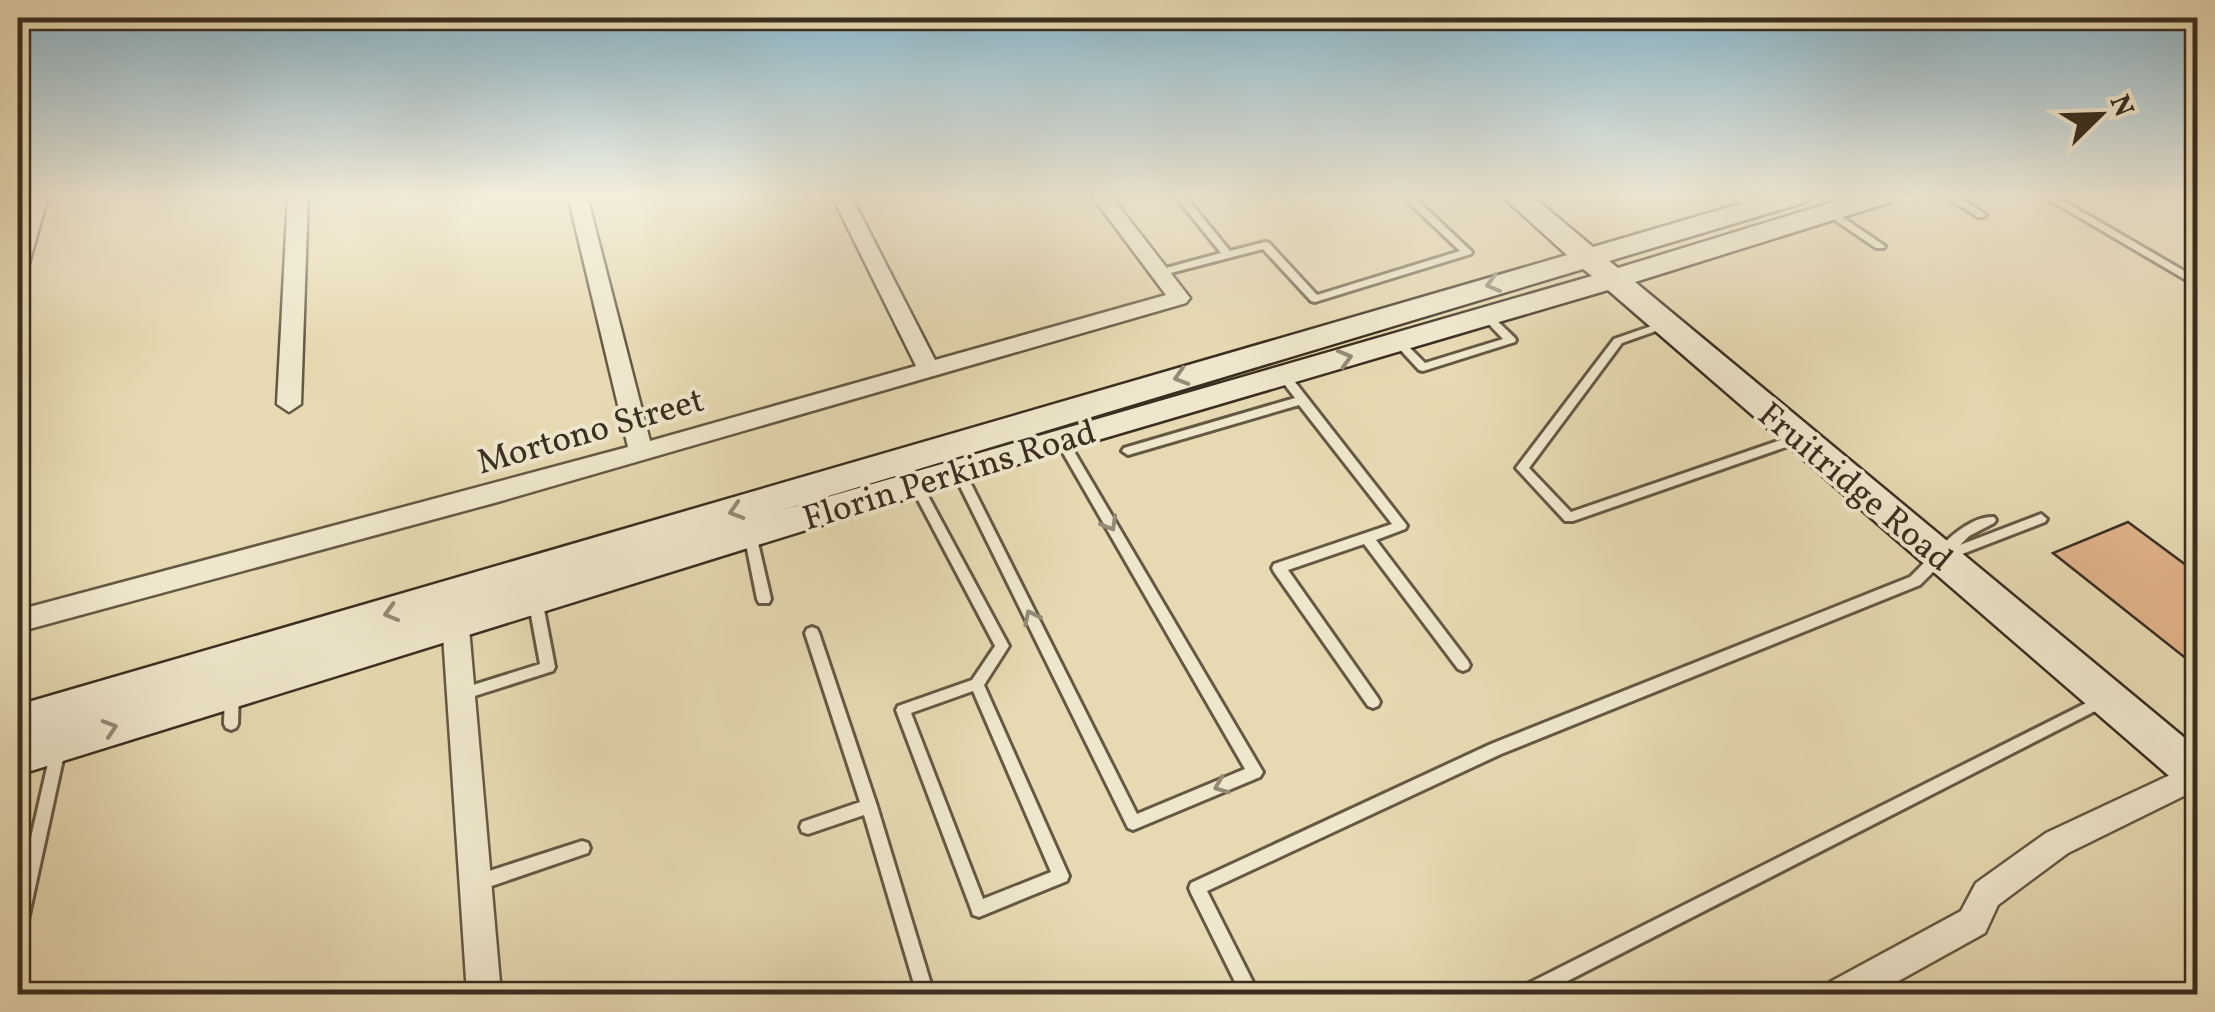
<svg xmlns="http://www.w3.org/2000/svg" width="2215" height="1012" font-family="Vollkorn,serif">
	<style>
		.building { fill: #e2b38b; stroke: #3a2e20; stroke-width: 2.5 }
		.lines { fill: none; stroke-linecap: round; stroke-linejoin: round }
		.lane-casing { stroke: #655944; stroke-width: 6 }
		.street-casing { stroke: #655944; stroke-width: 5 }
		.secondary-casing { stroke: #3a2e20; stroke-width: 5 }
		.lane { fill: #efe7cd; fill-rule: evenodd }
		.street { fill: #efe7cd; fill-rule: evenodd }
		.secondary { fill: #efe7cd; fill-rule: evenodd }
		.oneway { stroke: #948a76 }
		.labels { text-anchor: middle; stroke-width: 8; stroke-linejoin: round; paint-order: stroke }
		.street-label { font-size: 35px; fill: #3a2e20; stroke: #efe7cd }
	</style>
	<rect width="100%" height="100%" fill="#e7dab2"/>
	<filter id="stains"><feTurbulence type="fractalNoise" baseFrequency=".002" numOctaves="4"/><feColorMatrix values="0 0 0 0 .2 0 0 0 0 .09 0 0 0 0 .02 0 0 0 .5 -.17"/></filter>
	<radialGradient id="worn" r=".72"><stop offset=".6" stop-color="#630" stop-opacity="0"/><stop offset="1" stop-color="#630" stop-opacity=".3"/></radialGradient>
	<path class="building" d="M 2128,522 L 2198,574 L 2198,668 L 2053,553 Z"/>
	<g class="lines">
		<g class="lane-casing">
			<path id="lane" d="M 1175,196 L 1185,196 L 1230,251 L 1265,242 L 1269,243 L 1317,295 L 1460,251 L 1402,196 L 1413,196 L 1472,252 L 1471,254 L 1315,302 L 1311,301 L 1263,249 L 1159,276 L 1154,273 L 1155,271 L 1221,253 Z
				M 1732,196 L 1744,196 L 1759,208 L 1757,210 L 1751,210 Z
				M 1945,196 L 1957,196 L 1986,215 L 1984,217 L 1978,217 Z
				M 2043,196 L 2055,196 L 2198,279 L 2198,287 Z
				M 1829,209 L 1832,210 L 1885,246 L 1884,248 L 1876,248 L 1826,214 L 1824,212 Z
				M 1488,315 L 1492,316 L 1515,338 L 1516,340 L 1515,342 L 1423,371 L 1419,370 L 1394,343 L 1399,339 L 1403,341 L 1425,363 L 1503,339 L 1483,318 Z
				M 1666,321 L 1670,322 L 1671,324 L 1670,326 L 1622,343 L 1529,468 L 1571,512 L 1795,435 L 1803,435 L 1805,438 L 1803,441 L 1573,521 L 1565,521 L 1516,468 L 1614,339 Z
				M 1284,372 L 1288,373 L 1405,523 L 1407,526 L 1405,529 L 1376,540 L 1468,661 L 1470,665 L 1468,669 L 1463,671 L 1458,669 L 1364,544 L 1288,570 L 1378,698 L 1380,702 L 1378,706 L 1373,708 L 1368,706 L 1274,572 L 1272,568 L 1274,564 L 1392,524 L 1299,405 L 1128,455 L 1122,451 L 1124,448 L 1295,398 L 1278,376 Z
				M 1061,435 L 1065,436 L 1263,772 L 1260,777 L 1133,830 L 1128,828 L 952,470 L 954,467 L 958,466 L 964,470 L 1137,814 L 1245,769 L 1055,439 Z
				M 914,477 L 920,481 L 1009,646 L 984,685 L 1069,876 L 1067,881 L 979,917 L 973,915 L 971,909 L 896,710 L 898,706 L 972,680 L 995,646 L 908,481 ZM 973,691 L 1051,872 L 983,899 L 911,713 Z
				M 2041,514 L 2047,519 L 2045,522 L 1944,561 L 1920,585 L 1501,754 L 1207,891 L 1259,994 L 1241,994 L 1191,893 L 1189,888 L 1191,883 L 1491,744 L 1910,577 C 1931,557 1964,515 1994,517 L 1996,520 L 1994,523 L 1969,536 L 1960,545 Z
				M 750,529 L 755,531 L 756,534 L 771,599 L 769,603 L 759,603 L 757,599 L 744,534 L 745,531 Z
				M 535,594 L 540,595 L 542,599 L 555,667 L 553,671 L 462,700 L 457,698 L 455,694 L 457,690 L 540,664 L 528,599 L 530,595 Z
				M 812,627 L 817,629 L 819,633 L 877,806 L 934,994 L 917,994 L 864,815 L 808,834 L 802,832 L 800,827 L 802,822 L 860,802 L 805,633 L 807,629 Z
				M 232,685 L 237,687 L 239,691 L 238,724 L 236,728 L 231,730 L 226,728 L 224,724 L 225,691 L 227,687 Z
				M 2102,695 L 2107,697 L 2109,701 L 2107,705 L 1542,994 L 1517,994 L 1519,988 Z
				M 58,744 L 63,745 L 65,750 L 26,929 L 24,935 L 18,937 L 18,895 L 51,750 L 53,745 Z
				M 582,841 L 588,843 L 590,848 L 588,853 L 582,855 L 477,891 L 471,888 L 469,883 L 471,878 L 477,875 Z"/>
		</g>
		<g class="street-casing">
			<path id="street" d="M 29,196 L 48,196 L 28,267 L 18,273 L 18,235 Z
				M 288,196 L 308,196 L 301,404 L 289,412 L 277,404 Z
				M 568,196 L 587,196 L 650,441 L 916,366 L 832,196 L 851,196 L 935,360 L 1166,295 L 1092,196 L 1111,196 L 1190,298 L 1186,303 L 494,503 L 18,632 L 18,610 L 628,447 Z
				M 454,594 L 464,598 L 467,605 L 501,994 L 467,994 L 441,605 L 444,598 Z
				M 2198,762 L 2198,789 L 2068,853 L 1998,905 L 1985,933 L 1875,994 L 1825,994 L 1830,982 L 1961,911 L 1976,883 L 2046,833 Z"/>
		</g>
		<g class="secondary-casing">
			<path id="secondary" d="M 1502,196 L 1532,196 L 1593,247 L 1767,196 L 1810,196 L 1806,202 L 1609,261 L 1618,268 L 1853,196 L 1895,196 L 1891,202 L 1635,282 L 2198,749 L 2198,793 L 2183,788 L 1608,290 L 1057,452 L 18,775 L 18,705 L 1567,255 ZM 1583,269 L 1592,276 L 779,511 Z"/>
		</g>
		<use href="#lane" class="lane"/>
		<use href="#street" class="street"/>
		<use href="#secondary" class="secondary"/>
	</g>
	<defs><path id="oneway-chevron" d="M-2-3.5L2.5 0L-2 3.5" fill="none" stroke-width="1.6" stroke-linecap="round" stroke-linejoin="round" transform="scale(2.5)"/></defs>
	<g class="oneway">
		<use href="#oneway-chevron" transform="translate(1493 284) rotate(164)"/>
		<use href="#oneway-chevron" transform="translate(1345 358) rotate(-16)"/>
		<use href="#oneway-chevron" transform="translate(1181 377) rotate(163)"/>
		<use href="#oneway-chevron" transform="translate(736 511) rotate(163)"/>
		<use href="#oneway-chevron" transform="translate(1110 524) rotate(60)"/>
		<use href="#oneway-chevron" transform="translate(391 613) rotate(164)"/>
		<use href="#oneway-chevron" transform="translate(1031 617) rotate(-116)"/>
		<use href="#oneway-chevron" transform="translate(110 728) rotate(-18)"/>
		<use href="#oneway-chevron" transform="translate(1221 786) rotate(158)"/>
	</g>
	<linearGradient id="sky" x2="0" y2="1"><stop stop-color="#88b7ce"/><stop offset="0.58" stop-color="#f4eedc"/><stop offset="1" stop-color="#f4eedc" stop-opacity="0"/></linearGradient>
	<rect width="2215" height="338" fill="url(#sky)"/>
	<g class="labels">
		<g class="street-label">
			<text transform="translate(590 430) rotate(-16)" y="12">Mortono Street</text>
			<text transform="translate(949 474) rotate(-17)" y="12">Florin Perkins Road</text>
			<text transform="translate(1856 486) rotate(40)" y="12">Fruitridge Road</text>
		</g>
	</g>
	<rect width="2215" height="1012" fill="none" stroke="#e7dab2" stroke-width="60"/>
	<rect x="20" y="20" width="2175" height="972" fill="none" stroke="#3a2e20" stroke-width="5"/>
	<rect x="30" y="30" width="2155" height="952" fill="none" stroke="#3a2e20" stroke-width="2.5"/>
	<g transform="translate(2100 115) rotate(67)" stroke="#efe7cd" stroke-width="8" paint-order="stroke">
	<path d="M0-8L18 38L0 25L-18 38Z" fill="#3a2e20"/>
	<text y="-15" font-size="28" font-weight="bold" text-anchor="middle" fill="#3a2e20">N</text>
	</g>
	<rect width="100%" height="100%" filter="url(#stains)"/>
	<rect width="100%" height="100%" fill="url(#worn)"/>
</svg>
